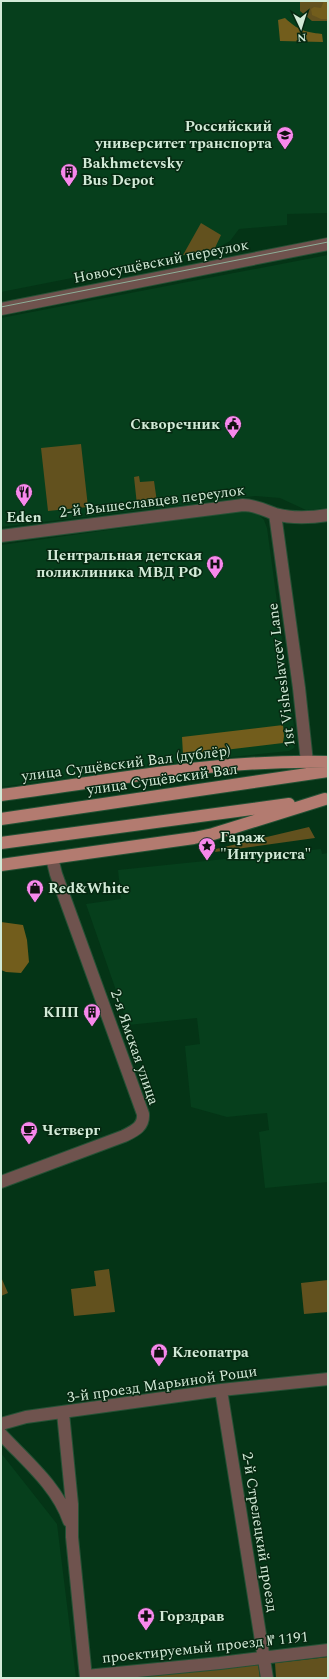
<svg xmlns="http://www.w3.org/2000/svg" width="329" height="1679" font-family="Spectral,serif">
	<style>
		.built { fill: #063f1c }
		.green { fill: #62511e }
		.forest { fill: #725d1c }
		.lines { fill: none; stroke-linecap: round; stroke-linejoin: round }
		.minor-casing { stroke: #255135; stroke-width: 14 }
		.major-casing { stroke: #255135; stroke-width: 14 }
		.minor { stroke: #6f534e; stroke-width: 12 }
		.major { stroke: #b37b70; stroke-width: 12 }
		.tram { stroke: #8eae98; stroke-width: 1 }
		.labels { text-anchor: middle; stroke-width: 3; stroke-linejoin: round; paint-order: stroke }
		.poi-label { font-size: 15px; font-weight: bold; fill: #d2ead7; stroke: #062811; text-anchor: start }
		.street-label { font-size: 15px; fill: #d2ead7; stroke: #062811 }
	</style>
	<rect width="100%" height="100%" fill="#043416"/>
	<path class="built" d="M 1,1 L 328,1 L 328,213 L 287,214 L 287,225 L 239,229 L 230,241 L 214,250 L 1,292 Z
		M 328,255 L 328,508 L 306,510 L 280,498 L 255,496 L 1,527 L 1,318 Z
		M 244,511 L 248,511 L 259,515 L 264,520 L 267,528 L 296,741 L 294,748 L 289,751 L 192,761 L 1,787 L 1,545 Z
		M 321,849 L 322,854 L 328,853 L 328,1182 L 265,1188 L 259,1132 L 269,1130 L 267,1113 L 227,1117 L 191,1107 L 185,1046 L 200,1044 L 197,1018 L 128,1025 L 86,904 L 121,899 L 118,870 Z
		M 1,1453 L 57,1524 L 76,1678 L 1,1678 Z"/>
	<path class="green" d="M 300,1 L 328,1 L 328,21 L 312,21 L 300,11 Z
		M 201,223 L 221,235 L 214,250 L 183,255 Z
		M 81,444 L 88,507 L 48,511 L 41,448 Z
		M 139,476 L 140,482 L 154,481 L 157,502 L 137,505 L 134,477 Z
		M 309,827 L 315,838 L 215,852 L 216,849 Z
		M 109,1269 L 115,1312 L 74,1316 L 71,1289 L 96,1286 L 94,1271 Z
		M 1,1277 L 8,1293 L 1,1296 Z
		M 328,1280 L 328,1312 L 304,1314 L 301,1283 Z
		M 328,1657 L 328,1678 L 276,1678 L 275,1663 Z
		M 258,1663 L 260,1678 L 123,1678 Z"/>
	<path class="forest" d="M 324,1 L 328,1 L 328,19 L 321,19 L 312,15 L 311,9 L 314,7 L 321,8 Z
		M 285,18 C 298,30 304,32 322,34 L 323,42 L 280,41 L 278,20 Z
		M 283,725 L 284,736 L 283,743 L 183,755 L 182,737 Z
		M 1,922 L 23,925 L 27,940 L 29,962 L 21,973 L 6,972 L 1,970 Z"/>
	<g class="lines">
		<g class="minor-casing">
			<path id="minor" d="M 1,309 L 328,244
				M 275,514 L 299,688 L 307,762
				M 1,536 L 243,505 C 255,505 264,510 275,514 C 293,519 310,518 328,515
				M 1,1182 L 124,1136 C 134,1131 144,1127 143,1114 L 56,874 L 52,858
				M 221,1390 L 267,1678
				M 63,1413 L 72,1504 L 72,1537 L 86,1678
				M 1,1424 L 26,1417 L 221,1390 L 328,1379
				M 1,1434 C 26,1461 57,1486 69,1521
				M 86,1676 L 220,1663 L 328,1650"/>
		</g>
		<g class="major-casing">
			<path id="major" d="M 1,795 C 109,781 218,759 328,762
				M 1,819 L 328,771
				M 1,843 L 289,804
				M 1,865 L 194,838 L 213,834 L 325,799"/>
		</g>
		<use href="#minor" class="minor"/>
		<use href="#major" class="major"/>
		<path class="tram" d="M 1,307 L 328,242"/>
	</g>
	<defs>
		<g id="university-pin" transform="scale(0.9)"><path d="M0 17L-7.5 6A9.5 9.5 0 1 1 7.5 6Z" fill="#f788ec" stroke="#062811"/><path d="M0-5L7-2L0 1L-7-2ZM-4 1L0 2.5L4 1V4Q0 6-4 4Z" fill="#111"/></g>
		<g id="building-pin" transform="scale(0.9)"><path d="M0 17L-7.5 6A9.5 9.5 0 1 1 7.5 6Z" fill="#f788ec" stroke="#062811"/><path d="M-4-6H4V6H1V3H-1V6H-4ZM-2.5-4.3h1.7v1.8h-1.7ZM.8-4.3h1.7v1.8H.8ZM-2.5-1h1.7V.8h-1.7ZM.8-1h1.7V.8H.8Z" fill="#111"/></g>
		<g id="civic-pin" transform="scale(0.9)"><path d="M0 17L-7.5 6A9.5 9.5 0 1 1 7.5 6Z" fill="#f788ec" stroke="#062811"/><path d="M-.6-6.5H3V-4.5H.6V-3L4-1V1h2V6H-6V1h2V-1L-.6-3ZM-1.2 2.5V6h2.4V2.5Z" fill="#111"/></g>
		<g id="restaurant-pin" transform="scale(0.9)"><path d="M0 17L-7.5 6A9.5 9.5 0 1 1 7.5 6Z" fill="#f788ec" stroke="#062811"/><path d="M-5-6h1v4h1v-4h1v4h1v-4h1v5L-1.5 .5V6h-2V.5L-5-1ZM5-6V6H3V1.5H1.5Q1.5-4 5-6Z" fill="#111"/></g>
		<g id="hospital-pin" transform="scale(0.9)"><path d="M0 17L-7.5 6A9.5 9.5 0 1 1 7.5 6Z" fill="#f788ec" stroke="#062811"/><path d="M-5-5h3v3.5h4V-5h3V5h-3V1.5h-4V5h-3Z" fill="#111"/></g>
		<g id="sight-pin" transform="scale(0.9)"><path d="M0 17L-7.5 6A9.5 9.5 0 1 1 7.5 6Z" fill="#f788ec" stroke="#062811"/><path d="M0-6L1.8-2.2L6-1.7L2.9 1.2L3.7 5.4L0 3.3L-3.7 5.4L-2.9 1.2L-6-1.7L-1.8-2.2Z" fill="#111"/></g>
		<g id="shop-pin" transform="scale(0.9)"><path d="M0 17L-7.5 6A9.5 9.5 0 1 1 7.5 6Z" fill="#f788ec" stroke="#062811"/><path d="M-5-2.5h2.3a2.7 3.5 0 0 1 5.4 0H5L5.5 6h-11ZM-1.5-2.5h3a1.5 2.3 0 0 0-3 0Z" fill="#111"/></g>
		<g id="cafe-pin" transform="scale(0.9)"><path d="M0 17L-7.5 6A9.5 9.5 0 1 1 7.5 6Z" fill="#f788ec" stroke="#062811"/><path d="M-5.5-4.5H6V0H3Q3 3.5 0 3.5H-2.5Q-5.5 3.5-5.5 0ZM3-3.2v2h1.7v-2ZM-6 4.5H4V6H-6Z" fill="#111"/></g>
		<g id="pharmacy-pin" transform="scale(0.9)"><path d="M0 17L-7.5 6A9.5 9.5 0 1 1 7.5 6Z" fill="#f788ec" stroke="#062811"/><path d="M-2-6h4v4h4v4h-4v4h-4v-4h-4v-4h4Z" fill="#111"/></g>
	</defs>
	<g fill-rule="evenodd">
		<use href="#university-pin" x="285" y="135"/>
		<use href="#building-pin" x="69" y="172"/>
		<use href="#civic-pin" x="233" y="424"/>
		<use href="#restaurant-pin" x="24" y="492"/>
		<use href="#hospital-pin" x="215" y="564"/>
		<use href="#sight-pin" x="207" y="846"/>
		<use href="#shop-pin" x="35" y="888"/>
		<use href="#building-pin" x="92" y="1012"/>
		<use href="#cafe-pin" x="29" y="1130"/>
		<use href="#shop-pin" x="159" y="1352"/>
		<use href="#pharmacy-pin" x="146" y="1616"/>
	</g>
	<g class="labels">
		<g class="poi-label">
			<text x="272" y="131" text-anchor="end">Российский<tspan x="272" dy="17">университет транспорта</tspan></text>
			<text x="82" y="168">Bakhmetevsky<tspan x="82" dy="17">Bus Depot</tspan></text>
			<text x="220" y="429" text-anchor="end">Скворечник</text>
			<text x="24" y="522" text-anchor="middle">Eden</text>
			<text x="202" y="560" text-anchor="end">Центральная детская<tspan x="202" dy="17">поликлиника МВД РФ</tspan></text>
			<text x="220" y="842">Гараж<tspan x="220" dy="17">"Интуриста"</tspan></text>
			<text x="48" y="893">Red&amp;White</text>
			<text x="79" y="1017" text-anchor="end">КПП</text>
			<text x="42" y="1135">Четверг</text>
			<text x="172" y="1357">Клеопатра</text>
			<text x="159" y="1621">Горздрав</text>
		</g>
		<g class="street-label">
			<text transform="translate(161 261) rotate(-11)" y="5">Новосущёвский переулок</text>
			<text transform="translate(152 501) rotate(-7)" y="5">2-й Вышеславцев переулок</text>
			<text transform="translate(281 675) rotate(-97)" y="5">1st Visheslavcev Lane</text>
			<text transform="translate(126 763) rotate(-7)" y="5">улица Сущёвский Вал (дублёр)</text>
			<text transform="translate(162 779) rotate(-8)" y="5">улица Сущёвский Вал</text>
			<text transform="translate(135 1047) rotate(71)" y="5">2-я Ямская улица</text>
			<text transform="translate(162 1384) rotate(-8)" y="5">3-й проезд Марьиной Рощи</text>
			<text transform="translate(260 1532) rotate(81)" y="5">2-й Стрелецкий проезд</text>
			<text transform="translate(205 1647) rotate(-6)" y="5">проектируемый проезд № 1191</text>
		</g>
	</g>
	<rect width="329" height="1679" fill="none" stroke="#d2ead7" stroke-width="4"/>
	<g transform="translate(301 28) rotate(176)" stroke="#062811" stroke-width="3" paint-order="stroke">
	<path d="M0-3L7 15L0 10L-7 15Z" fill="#d2ead7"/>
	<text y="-6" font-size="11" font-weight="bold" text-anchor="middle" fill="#d2ead7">N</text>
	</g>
</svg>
